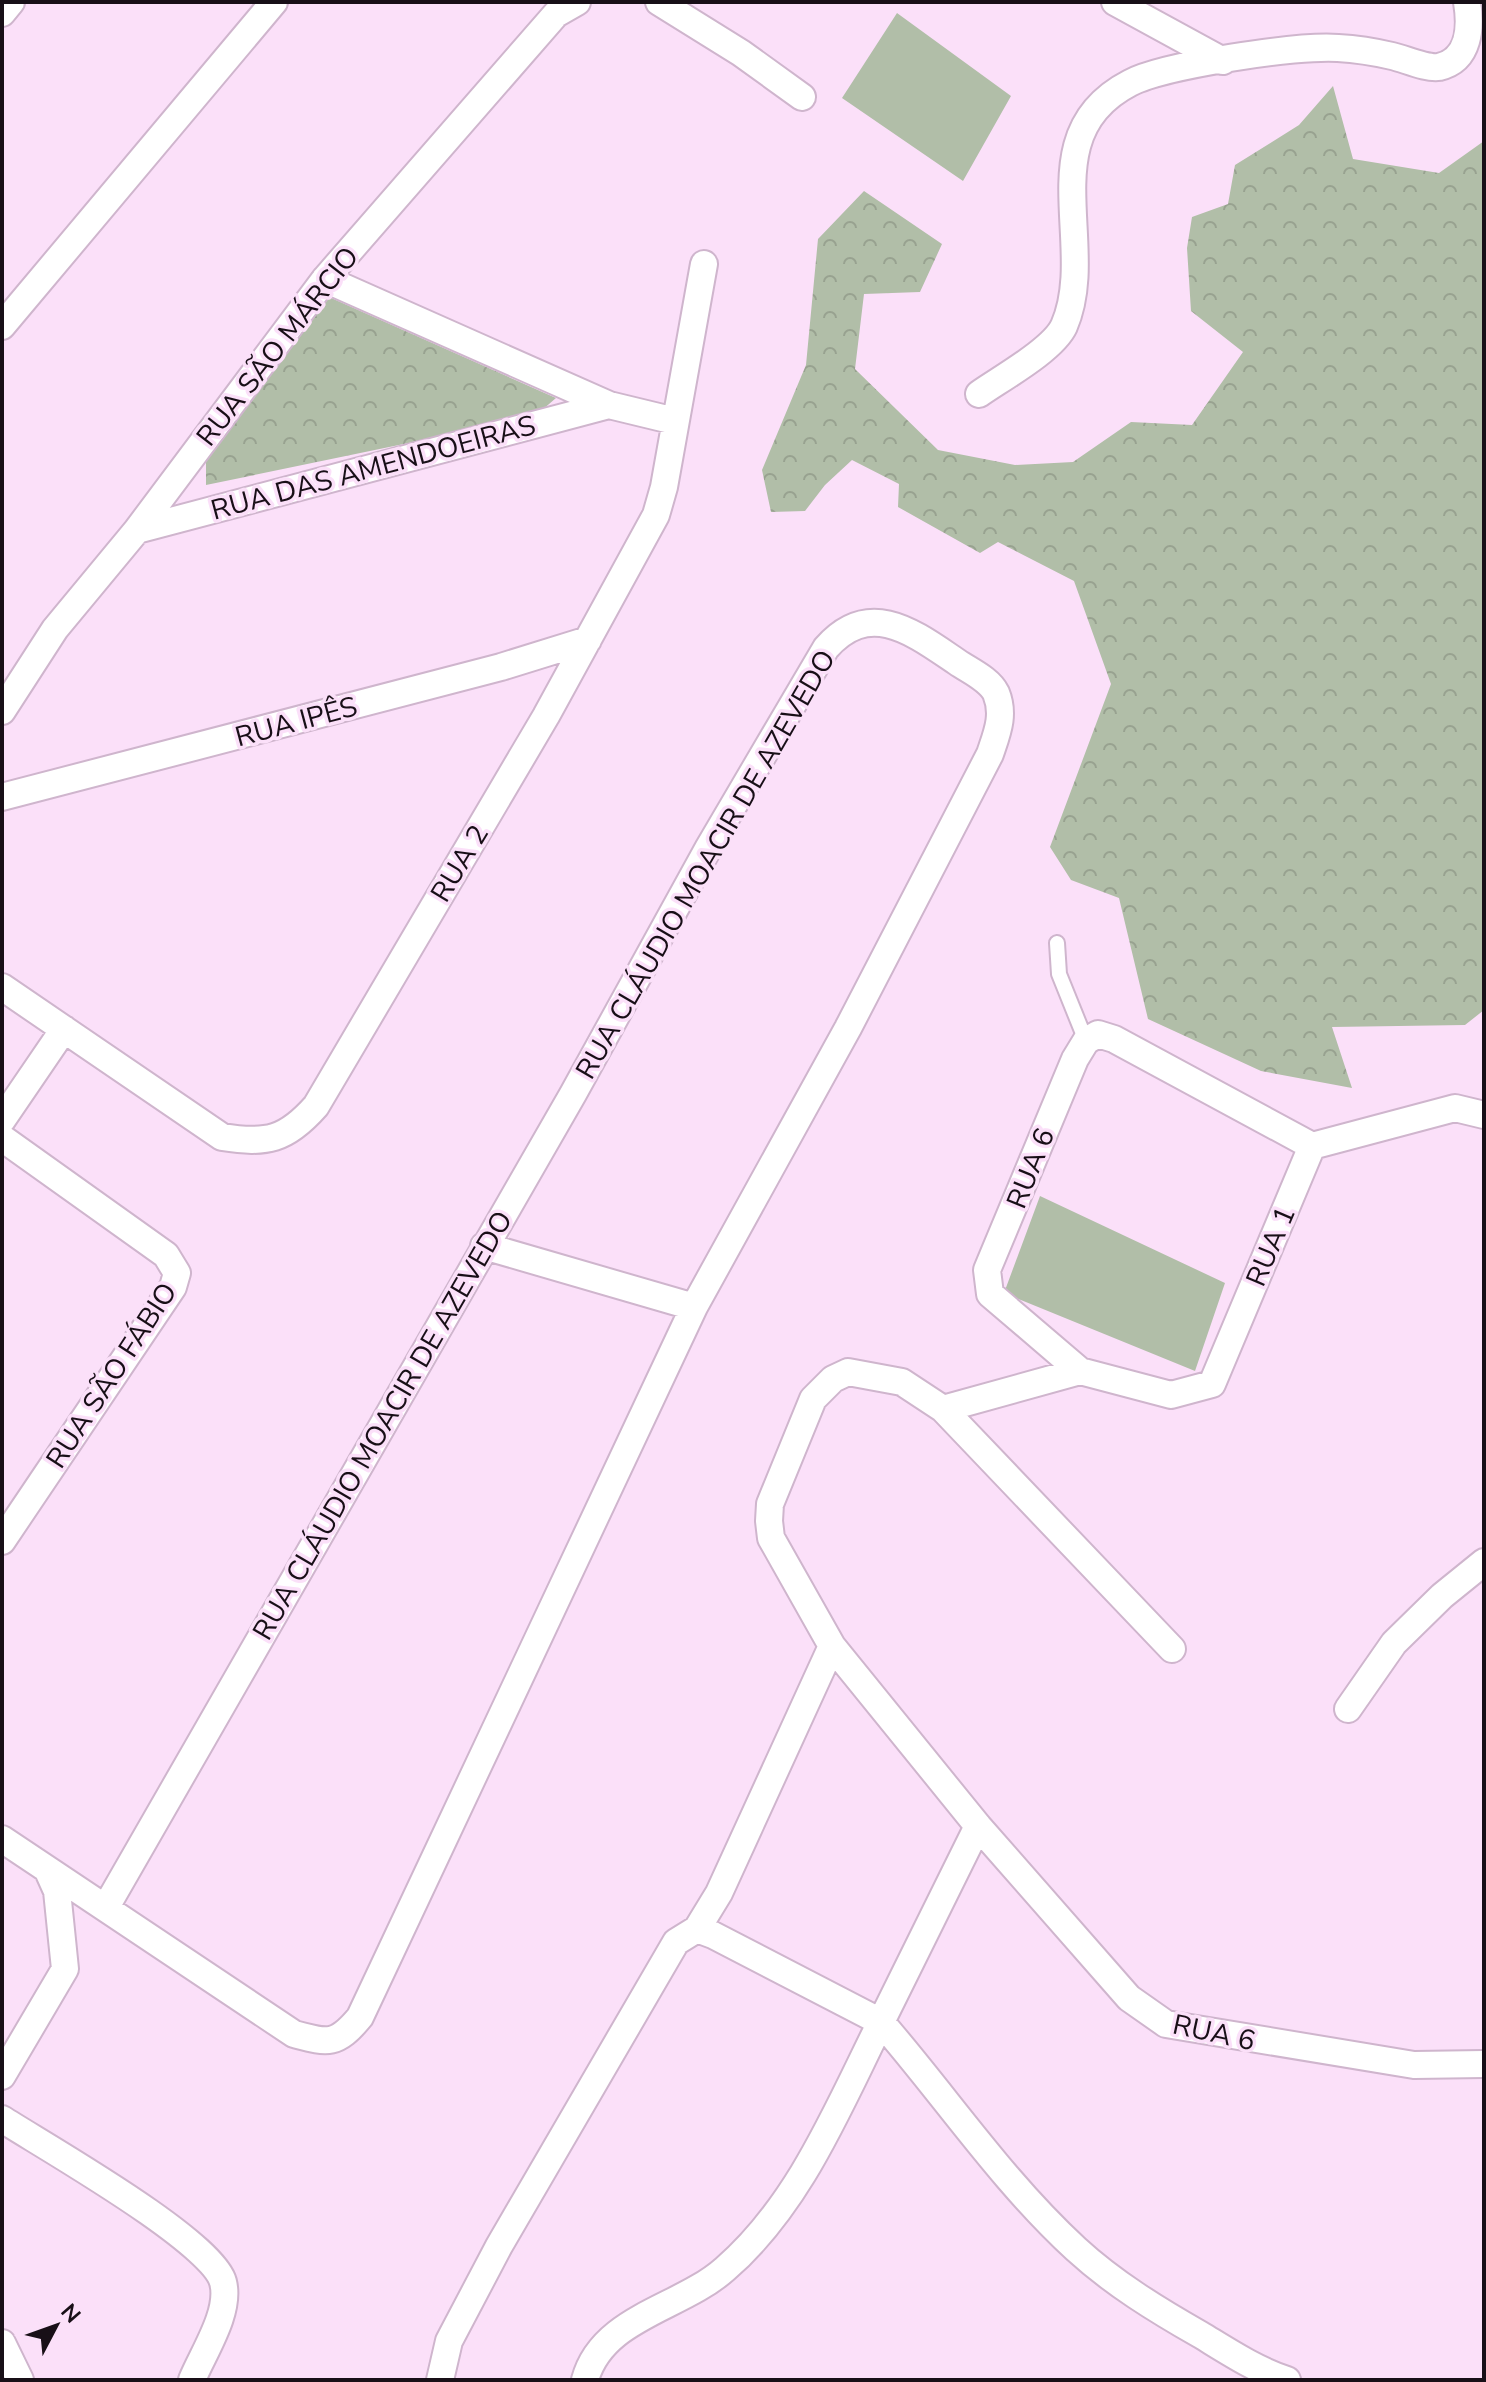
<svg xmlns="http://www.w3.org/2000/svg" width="1486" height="2382" font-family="'Nunito Sans',sans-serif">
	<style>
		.green { fill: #b1bea8 }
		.forest { fill: url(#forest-crowns) }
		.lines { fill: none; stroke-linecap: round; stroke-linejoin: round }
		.service-casing { stroke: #cfb5cd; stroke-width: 18 }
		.minor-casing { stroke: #cfb5cd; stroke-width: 30 }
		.service { stroke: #fff; stroke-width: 14 }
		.minor { stroke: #fff; stroke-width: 26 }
		.labels { text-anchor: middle; stroke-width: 7; stroke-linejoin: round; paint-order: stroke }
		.street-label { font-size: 28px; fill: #180f17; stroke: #fbe0f9 }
	</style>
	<defs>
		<pattern id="forest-crowns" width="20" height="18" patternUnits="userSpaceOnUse" patternTransform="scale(2)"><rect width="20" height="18" fill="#b1bea8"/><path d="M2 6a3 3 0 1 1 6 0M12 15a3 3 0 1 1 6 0" fill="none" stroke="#98a290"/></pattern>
	</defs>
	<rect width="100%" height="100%" fill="#fbe0f9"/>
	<path class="green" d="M 897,13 L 1011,96 L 963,181 L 842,98 Z
		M 1040,1196 L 1225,1283 L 1195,1371 L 1004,1293 Z"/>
	<path class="forest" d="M 1333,86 L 1353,159 L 1439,173 L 1484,141 L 1484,1010 L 1465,1025 L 1332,1027 L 1352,1088 L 1261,1071 L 1148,1019 L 1119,898 L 1071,880 L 1050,847 L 1111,684 L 1074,581 L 998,542 L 980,553 L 898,507 L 899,484 L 852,460 L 825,485 L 805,511 L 771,512 L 762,470 L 806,365 L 818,239 L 864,191 L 942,244 L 920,292 L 864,294 L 855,369 L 938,450 L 1015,465 L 1073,462 L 1131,422 L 1192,425 L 1243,352 L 1191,311 L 1187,248 L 1192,217 L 1228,204 L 1235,165 L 1299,125 Z
		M 329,297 L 556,398 L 534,417 L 206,485 L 206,460 L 310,314 Z"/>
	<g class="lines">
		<g class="service-casing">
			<path id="service" d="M 1057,943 L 1059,974 L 1086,1041"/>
		</g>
		<g class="minor-casing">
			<path id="minor" d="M 659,2 L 741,53 L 802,97
				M 1115,2 L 1223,61
				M 2,13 L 11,2
				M 325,279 L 609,405 L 675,421
				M 2,326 L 274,2
				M 979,394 C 1000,379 1053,350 1064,326 C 1099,246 1029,135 1130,83 C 1164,65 1298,45 1338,48 C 1356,49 1375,52 1392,56 C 1405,59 1427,69 1439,67 C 1470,60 1471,26 1467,2
				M 137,530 L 609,405
				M 2,711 L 55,629 L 137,530 L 325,279 L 556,14 L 577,2
				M 2,797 L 501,667 L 588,640
				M 2,987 L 222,1137 C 267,1144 286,1140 316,1106 L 546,716 L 656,515 L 664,487 L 704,264
				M 2,1120 L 64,1029
				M 2,1138 L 166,1255 L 177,1273 L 173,1287 L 2,1541
				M 1312,1146 L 1114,1039 L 1098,1034 L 1086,1041 L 1075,1059 L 987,1270 L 990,1294 L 1080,1371 L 943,1409 L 902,1382 L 848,1372 L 833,1379 L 813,1399 L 770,1504 L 769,1521 L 771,1538 L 832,1646 L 978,1826 L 1129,1998 L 1166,2024 L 1414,2065 L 1484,2064
				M 484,1246 L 694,1307
				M 1080,1371 L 1171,1395 L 1212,1384 L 1312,1146 L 1455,1108 L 1484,1115
				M 943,1409 L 1172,1649
				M 1348,1709 L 1394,1643 L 1442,1596 L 1484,1562
				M 978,1826 L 881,2022 C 946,2097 1002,2181 1076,2249 C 1113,2283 1157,2310 1201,2335 C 1229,2352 1256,2370 1287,2380
				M 2,1839 L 294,2034 C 328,2043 336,2046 360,2017 L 694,1307 L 848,1028 L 990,754 C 997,733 1005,715 996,693 C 989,679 970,671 957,662 C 914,633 870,598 826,648 L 709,847 L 573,1094 L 106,1907
				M 697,1929 L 719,1893 L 832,1646
				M 2,2076 L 65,1969 L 57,1891 L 48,1871
				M 2,2119 C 44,2146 212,2241 223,2282 C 231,2312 203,2353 192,2380
				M 2,2343 L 20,2380
				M 440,2380 L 449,2341 L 499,2246 L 676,1942 L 697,1929 L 713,1935 L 881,2022 C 838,2108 799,2205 725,2269 C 680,2309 602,2317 585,2380"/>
		</g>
		<use href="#service" class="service"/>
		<use href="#minor" class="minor"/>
	</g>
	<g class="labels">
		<g class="street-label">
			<text transform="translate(277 346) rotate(-52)" y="10">RUA SÃO MÁRCIO</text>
			<text transform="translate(373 467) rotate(-15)" y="10">RUA DAS AMENDOEIRAS</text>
			<text transform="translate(296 721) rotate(-15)" y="10">RUA IPÊS</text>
			<text transform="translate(459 863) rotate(-59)" y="10">RUA 2</text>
			<text transform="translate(705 864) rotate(-60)" y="10">RUA CLÁUDIO MOACIR DE AZEVEDO</text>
			<text transform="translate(1030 1168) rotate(-68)" y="10">RUA 6</text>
			<text transform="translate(1270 1246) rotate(-67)" y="10">RUA 1</text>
			<text transform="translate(111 1375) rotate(-57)" y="10">RUA SÃO FÁBIO</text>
			<text transform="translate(382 1425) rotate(-60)" y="10">RUA CLÁUDIO MOACIR DE AZEVEDO</text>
			<text transform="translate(1214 2032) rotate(12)" y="10">RUA 6</text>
		</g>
	</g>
	<rect width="1486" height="2382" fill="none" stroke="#180f17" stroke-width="8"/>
	<g transform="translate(56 2326) rotate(49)" stroke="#fbe0f9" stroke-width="6" paint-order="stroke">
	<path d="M0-6L14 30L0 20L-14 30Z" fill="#180f17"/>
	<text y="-12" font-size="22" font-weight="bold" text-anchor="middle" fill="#180f17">N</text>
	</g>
</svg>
